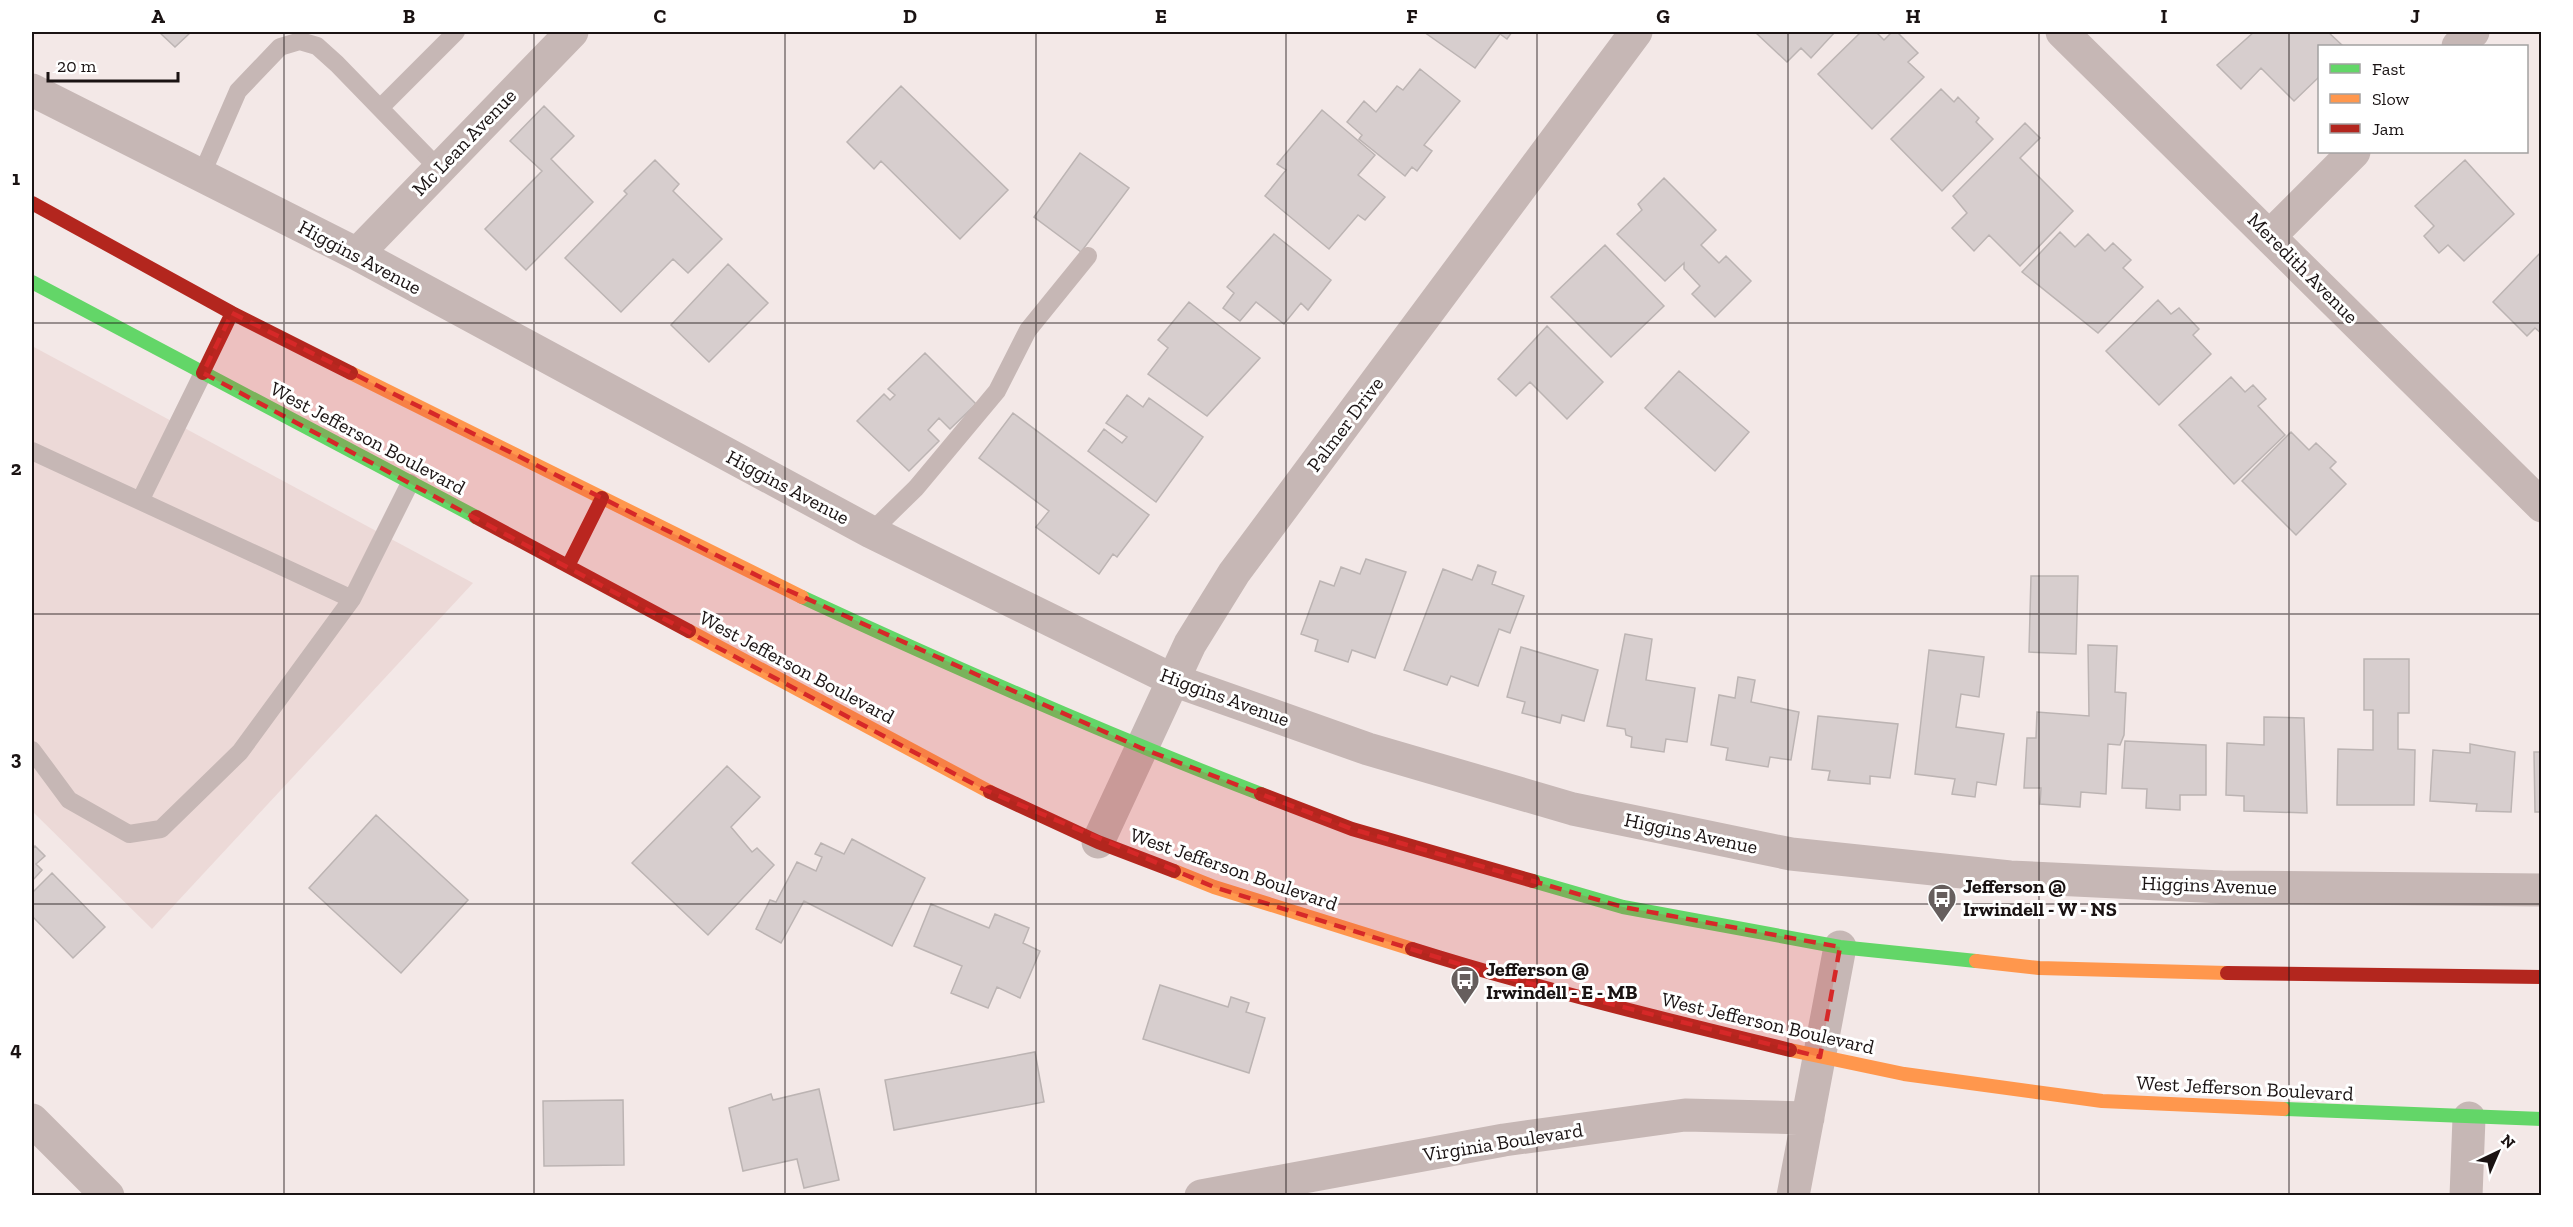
<svg xmlns="http://www.w3.org/2000/svg" width="2573" height="1227" font-family="'Zilla Slab',serif">
	<style>
		.built { fill: #ecd9d7 }
		.building { fill: #d7cece; stroke: #bcb4b3; stroke-width: 1.5 }
		.lines { fill: none; stroke-linecap: round; stroke-linejoin: round }
		.lane { stroke: #c6b7b5; stroke-width: 18 }
		.street { stroke: #c6b7b5; stroke-width: 33 }
		.fast { stroke: #63d668; stroke-width: 14 }
		.slow { stroke: #ff974d; stroke-width: 14 }
		.jam { stroke: #b3261e; stroke-width: 14 }
		.marked { fill: #d62828; fill-opacity: 0.2; stroke: #d62828; stroke-width: 4.5; stroke-dasharray: 12 8; stroke-linejoin: round }
		.grid { fill: none; stroke: #1a1313; stroke-width: 1.5; stroke-opacity: 0.55 }
		.labels { text-anchor: middle; stroke-width: 6; stroke-linejoin: round; paint-order: stroke }
		.street-label { font-size: 20px; fill: #1a1313; stroke: #fff }
		.poi-label { font-size: 20px; font-weight: bold; fill: #1a1313; stroke: #fff; text-anchor: start }
		.neatline { fill: none; stroke: #1a1313; stroke-width: 2 }
		.grid-label { font-size: 20px; text-anchor: middle; font-weight: bold; fill: #1a1313 }
	</style>
	<rect width="100%" height="100%" fill="#f3e8e7"/>
	<path class="built" d="M 32,346 L 473,583 L 152,929 L 32,811 Z"/>
	<path class="building" d="M 159,32 L 191,32 L 175,47 Z
		M 1424,32 L 1512,32 L 1507,39 L 1500,34 L 1475,68 Z
		M 1755,32 L 1835,32 L 1811,58 L 1801,48 L 1787,62 Z
		M 1861,32 L 1876,32 L 1884,40 L 1892,32 L 1897,32 L 1918,53 L 1908,62 L 1924,77 L 1872,129 L 1818,74 Z
		M 2254,32 L 2328,32 L 2343,46 L 2320,46 L 2320,76 L 2294,101 L 2261,68 L 2241,89 L 2217,65 Z
		M 1420,69 L 1460,101 L 1424,145 L 1432,151 L 1417,171 L 1412,167 L 1405,176 L 1359,139 L 1362,135 L 1347,122 L 1364,101 L 1376,112 L 1397,86 L 1403,90 Z
		M 901,86 L 1008,190 L 960,239 L 881,161 L 874,169 L 847,142 Z
		M 1941,89 L 1954,102 L 1958,97 L 1979,118 L 1976,122 L 1993,139 L 1942,191 L 1891,139 Z
		M 544,106 L 574,136 L 551,159 L 593,202 L 526,270 L 485,229 L 542,171 L 510,141 Z
		M 1322,110 L 1375,155 L 1358,175 L 1385,197 L 1365,220 L 1358,215 L 1329,249 L 1265,196 L 1286,170 L 1277,164 Z
		M 2025,123 L 2040,138 L 2020,158 L 2073,211 L 2020,266 L 1989,235 L 1974,251 L 1952,228 L 1967,213 L 1953,196 Z
		M 1080,153 L 1129,188 L 1081,252 L 1034,217 Z
		M 655,160 L 679,184 L 673,191 L 722,239 L 688,273 L 673,259 L 621,312 L 565,258 L 627,194 L 624,191 Z
		M 2465,160 L 2514,214 L 2464,261 L 2448,245 L 2439,253 L 2424,236 L 2434,226 L 2415,206 Z
		M 1664,178 L 1716,230 L 1701,245 L 1719,263 L 1726,256 L 1751,281 L 1715,317 L 1692,294 L 1700,286 L 1684,269 L 1684,263 L 1665,281 L 1617,234 L 1642,210 L 1638,204 Z
		M 2060,232 L 2075,247 L 2088,234 L 2105,251 L 2113,243 L 2131,260 L 2123,268 L 2143,287 L 2098,333 L 2022,272 Z
		M 1274,234 L 1331,280 L 1308,310 L 1301,303 L 1284,324 L 1256,302 L 1240,321 L 1223,308 L 1234,293 L 1227,287 Z
		M 1605,245 L 1664,306 L 1611,357 L 1551,297 Z
		M 2542,251 L 2542,334 L 2535,328 L 2527,336 L 2493,302 Z
		M 728,264 L 768,303 L 709,362 L 671,325 Z
		M 2158,300 L 2171,314 L 2179,308 L 2199,329 L 2193,335 L 2211,354 L 2159,405 L 2106,351 Z
		M 1189,302 L 1260,358 L 1207,416 L 1148,374 L 1168,348 L 1158,340 Z
		M 1547,326 L 1603,382 L 1567,419 L 1530,382 L 1516,396 L 1498,379 Z
		M 925,353 L 976,404 L 950,429 L 939,418 L 928,430 L 939,441 L 909,471 L 857,421 L 884,394 L 890,400 L 895,395 L 888,389 Z
		M 1679,371 L 1749,432 L 1715,471 L 1645,408 Z
		M 2231,377 L 2245,392 L 2253,385 L 2266,399 L 2258,406 L 2285,435 L 2234,484 L 2179,425 Z
		M 1127,395 L 1143,407 L 1149,398 L 1203,437 L 1156,502 L 1088,451 L 1104,429 L 1122,443 L 1127,437 L 1106,423 Z
		M 1013,413 L 1149,515 L 1117,557 L 1113,554 L 1099,574 L 1036,527 L 1049,511 L 979,458 Z
		M 2291,432 L 2309,450 L 2316,443 L 2336,462 L 2330,468 L 2346,484 L 2296,535 L 2242,481 Z
		M 1366,559 L 1406,572 L 1375,658 L 1352,650 L 1348,662 L 1315,651 L 1318,640 L 1301,634 L 1320,581 L 1334,586 L 1341,567 L 1360,574 Z
		M 1478,565 L 1496,572 L 1492,584 L 1524,596 L 1510,633 L 1499,629 L 1478,686 L 1451,676 L 1447,685 L 1404,670 L 1443,569 L 1472,580 Z
		M 2031,576 L 2078,576 L 2076,654 L 2029,652 Z
		M 1625,634 L 1652,639 L 1646,680 L 1695,688 L 1687,742 L 1666,739 L 1664,752 L 1631,747 L 1632,737 L 1626,735 L 1625,729 L 1607,726 Z
		M 2088,645 L 2117,646 L 2115,692 L 2126,693 L 2124,735 L 2120,745 L 2108,744 L 2106,794 L 2081,792 L 2080,807 L 2040,804 L 2041,788 L 2024,788 L 2027,738 L 2036,738 L 2037,712 L 2089,716 Z
		M 1521,647 L 1598,670 L 1584,721 L 1562,715 L 1560,723 L 1522,713 L 1525,702 L 1507,697 Z
		M 1929,650 L 1984,657 L 1979,697 L 1961,694 L 1956,727 L 2004,734 L 1996,785 L 1977,782 L 1975,797 L 1952,794 L 1955,779 L 1915,774 Z
		M 2364,659 L 2409,659 L 2409,713 L 2398,713 L 2398,749 L 2415,750 L 2414,805 L 2337,805 L 2338,749 L 2373,750 L 2373,710 L 2364,710 Z
		M 1738,677 L 1755,680 L 1751,702 L 1799,712 L 1791,760 L 1770,757 L 1768,767 L 1726,760 L 1728,748 L 1711,745 L 1719,695 L 1735,698 Z
		M 1818,716 L 1898,724 L 1890,778 L 1870,776 L 1870,784 L 1828,780 L 1830,771 L 1812,769 Z
		M 2264,717 L 2304,718 L 2307,813 L 2244,811 L 2244,796 L 2226,795 L 2227,743 L 2264,745 Z
		M 2125,741 L 2206,745 L 2206,795 L 2180,795 L 2180,810 L 2146,808 L 2147,789 L 2122,788 Z
		M 2470,744 L 2515,752 L 2511,812 L 2476,811 L 2477,804 L 2430,801 L 2433,750 L 2470,753 Z
		M 2534,752 L 2542,752 L 2542,812 L 2535,812 Z
		M 727,766 L 760,797 L 731,827 L 752,852 L 757,848 L 774,865 L 708,935 L 632,863 Z
		M 376,815 L 468,900 L 401,973 L 309,888 Z
		M 852,839 L 925,878 L 892,946 L 804,901 L 781,943 L 756,929 L 770,900 L 776,902 L 797,862 L 816,871 L 822,857 L 815,854 L 821,843 L 844,854 Z
		M 35,846 L 45,856 L 36,864 L 42,870 L 32,881 L 32,850 Z
		M 52,873 L 105,927 L 73,958 L 32,916 L 32,893 Z
		M 931,904 L 989,928 L 995,914 L 1029,928 L 1023,943 L 1040,951 L 1020,998 L 997,987 L 988,1008 L 951,993 L 962,966 L 914,946 Z
		M 1160,985 L 1228,1007 L 1231,997 L 1249,1003 L 1246,1012 L 1265,1018 L 1249,1073 L 1143,1039 Z
		M 1035,1052 L 1044,1102 L 894,1130 L 885,1080 Z
		M 819,1089 L 839,1180 L 804,1188 L 797,1159 L 743,1171 L 729,1108 L 771,1094 L 773,1100 Z
		M 623,1100 L 624,1165 L 544,1166 L 543,1101 Z"/>
	<g class="lines">
		<path class="lane" d="M 380,108 L 456,32
			M 201,176 L 238,91 L 280,47 L 300,41 L 317,46 L 337,64 L 438,168
			M 32,451 L 352,599
			M 140,501 L 203,373
			M 871,532 L 916,488 L 997,391 L 1028,330 L 1088,256
			M 32,750 L 69,800 L 129,834 L 161,829 L 240,752 L 352,599 L 410,483"/>
		<path class="street" d="M 2062,32 L 2542,506
			M 2458,46 L 2473,32
			M 32,90 L 357,254 L 871,532 L 1173,680 L 1368,749 L 1573,809 L 1791,854 L 2010,877 L 2222,887 L 2542,890
			M 2271,235 L 2354,152
			M 357,254 L 572,32
			M 1098,842 L 1190,644 L 1234,573 L 1636,32
			M 32,1120 L 108,1196
			M 1201,1196 L 1504,1140 L 1685,1115 L 1808,1118
			M 1793,1196 L 1840,947
			M 2466,1196 L 2469,1118"/>
		<path class="fast" d="M 32,282 L 476,517
			M 802,597 C 953,667 1105,734 1261,794
			M 1533,881 L 1623,907 L 1840,947 L 1976,961
			M 2283,1109 L 2542,1119"/>
		<path class="slow" d="M 351,373 L 802,597
			M 689,631 L 990,792
			M 1174,871 L 1214,887 L 1412,949
			M 1976,961 L 2039,968 L 2227,973
			M 1790,1050 L 1904,1074 L 2102,1101 L 2283,1109"/>
		<path class="jam" d="M 32,203 L 232,313 L 351,373
			M 203,373 L 232,313
			M 476,517 L 689,631
			M 568,566 L 602,498
			M 990,792 L 1098,842 L 1174,871
			M 1261,794 L 1352,829 L 1533,881
			M 1412,949 C 1536,988 1663,1019 1790,1050
			M 2227,973 L 2542,977"/>
	</g>
	<path class="marked" d="M 232,313 L 774,584 L 1141,748 L 1352,829 L 1623,907 L 1840,947 L 1820,1057 L 1481,971 L 1214,887 L 983,789 L 203,373 Z"/>
	<path class="grid" d="M 284,32 L 284,1196M 534,32 L 534,1196M 785,32 L 785,1196M 1036,32 L 1036,1196M 1286,32 L 1286,1196M 1537,32 L 1537,1196M 1788,32 L 1788,1196M 2039,32 L 2039,1196M 2289,32 L 2289,1196M 32,323 L 2542,323M 32,614 L 2542,614M 32,904 L 2542,904"/>
	<defs>
		<g id="bus-pin" transform="scale(1.5)"><path d="M0 17L-7.5 6A9.5 9.5 0 1 1 7.5 6Z" fill="#665e5d" stroke="#fff"/><path d="M-5-6H5V4H4V6H2V4H-2V6H-4V4H-5ZM-3.5-4V0h7V-4ZM-3.5 1.2v1.5H-2V1.2ZM2 1.2v1.5H3.5V1.2Z" fill="#fff"/></g>
	</defs>
	<g fill-rule="evenodd">
		<use href="#bus-pin" x="1942" y="898"/>
		<use href="#bus-pin" x="1465" y="980"/>
	</g>
	<g class="labels">
		<g class="street-label">
			<text transform="translate(464 142) rotate(-46)" y="7">Mc Lean Avenue</text>
			<text transform="translate(360 257) rotate(28)" y="7">Higgins Avenue</text>
			<text transform="translate(2303 268) rotate(45)" y="7">Meredith Avenue</text>
			<text transform="translate(1345 424) rotate(-53)" y="7">Palmer Drive</text>
			<text transform="translate(368 438) rotate(28)" y="7">West Jefferson Boulevard</text>
			<text transform="translate(788 487) rotate(28)" y="7">Higgins Avenue</text>
			<text transform="translate(797 667) rotate(28)" y="7">West Jefferson Boulevard</text>
			<text transform="translate(1225 697) rotate(20)" y="7">Higgins Avenue</text>
			<text transform="translate(1691 833) rotate(12)" y="7">Higgins Avenue</text>
			<text transform="translate(1234 869) rotate(19)" y="7">West Jefferson Boulevard</text>
			<text transform="translate(2209 885) rotate(2)" y="7">Higgins Avenue</text>
			<text transform="translate(1768 1023) rotate(13)" y="7">West Jefferson Boulevard</text>
			<text transform="translate(2245 1088) rotate(3)" y="7">West Jefferson Boulevard</text>
			<text transform="translate(1503 1142) rotate(-9)" y="7">Virginia Boulevard</text>
		</g>
		<g class="poi-label">
			<text x="1963" y="893">Jefferson @<tspan x="1963" dy="23">Irwindell - W - NS</tspan></text>
			<text x="1486" y="976">Jefferson @<tspan x="1486" dy="23">Irwindell - E - MB</tspan></text>
		</g>
	</g>
	<rect width="2573" height="1227" fill="none" stroke="#ffffff" stroke-width="66"/>
	<rect x="2318" y="45" width="210" height="108" fill="#ffffff" stroke="#a3a1a1" stroke-width="1.5"/>
	<rect x="2330" y="64" width="30" height="9" fill="#63d668" stroke="#a3a1a1" stroke-width="1.5"/>
	<text x="2372" y="75" font-size="18" fill="#1a1313">Fast</text>
	<rect x="2330" y="94" width="30" height="9" fill="#ff974d" stroke="#a3a1a1" stroke-width="1.5"/>
	<text x="2372" y="105" font-size="18" fill="#1a1313">Slow</text>
	<rect x="2330" y="124" width="30" height="9" fill="#b3261e" stroke="#a3a1a1" stroke-width="1.5"/>
	<text x="2372" y="135" font-size="18" fill="#1a1313">Jam</text>
	<g transform="translate(2498 1152) rotate(44)" stroke="#ffffff" stroke-width="4.5" paint-order="stroke">
	<path d="M0-4.5L10 22L0 15L-10 22Z" fill="#1a1313"/>
	<text y="-9" font-size="16" font-weight="bold" text-anchor="middle" fill="#1a1313">N</text>
	</g>
	<path d="M48 72v9h130v-9" fill="none" stroke="#1a1313" stroke-width="3"/>
	<text x="57" y="72" font-size="18" fill="#1a1313" stroke="#ffffff" stroke-width="4.5" paint-order="stroke">20 m</text>
	<rect x="33" y="33" width="2507" height="1161" class="neatline"/>
	<g class="grid-label">
		<text x="158" y="23">A</text>
		<text x="409" y="23">B</text>
		<text x="660" y="23">C</text>
		<text x="910" y="23">D</text>
		<text x="1161" y="23">E</text>
		<text x="1412" y="23">F</text>
		<text x="1663" y="23">G</text>
		<text x="1913" y="23">H</text>
		<text x="2164" y="23">I</text>
		<text x="2415" y="23">J</text>
		<text x="16" y="185">1</text>
		<text x="16" y="475">2</text>
		<text x="16" y="765">3</text>
		<text x="16" y="1056">4</text>
	</g>
</svg>
